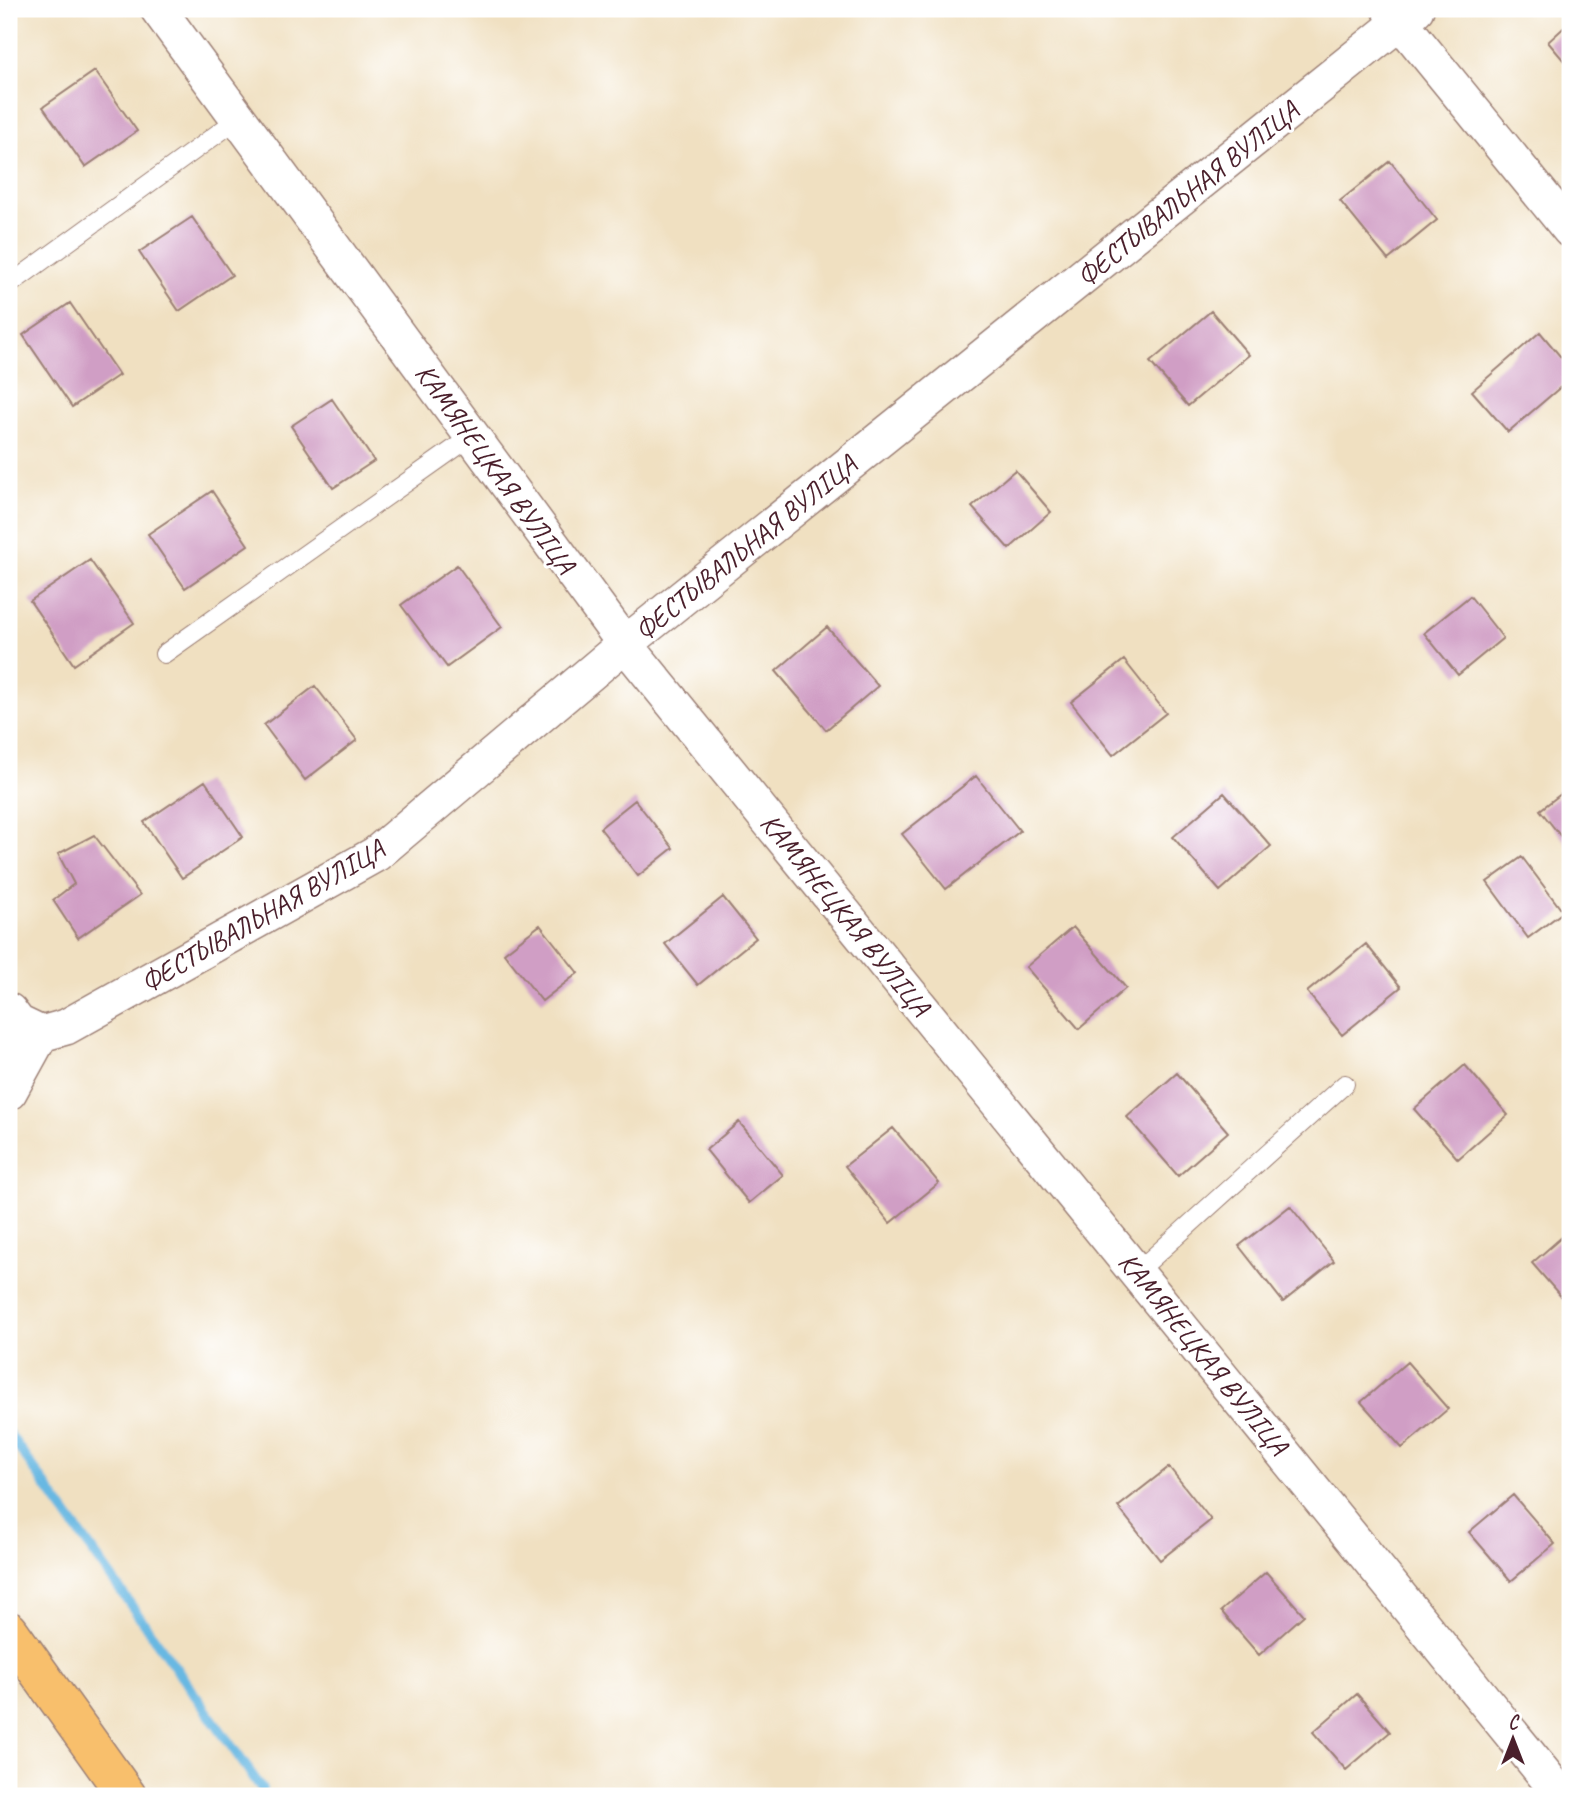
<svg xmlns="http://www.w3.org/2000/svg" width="1579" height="1805" font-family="Caveat,sans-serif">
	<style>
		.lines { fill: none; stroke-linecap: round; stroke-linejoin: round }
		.stream { stroke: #67b8e2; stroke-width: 10 }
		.building { fill: #d09ec5 }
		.service-casing { stroke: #9d8076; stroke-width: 20 }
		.minor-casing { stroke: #9d8076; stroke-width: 38 }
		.primary-casing { stroke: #9d8076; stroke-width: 41 }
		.service { stroke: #fff; stroke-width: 18 }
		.minor { stroke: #fff; stroke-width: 35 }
		.primary { stroke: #f8bf6c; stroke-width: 38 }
		.labels { text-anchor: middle; stroke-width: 6; stroke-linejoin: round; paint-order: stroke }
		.street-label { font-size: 28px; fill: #4a1f2b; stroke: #fff }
	</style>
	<rect width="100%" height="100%" fill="#fff"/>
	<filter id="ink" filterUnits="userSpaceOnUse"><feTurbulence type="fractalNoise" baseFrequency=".0143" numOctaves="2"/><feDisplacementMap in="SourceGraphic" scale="14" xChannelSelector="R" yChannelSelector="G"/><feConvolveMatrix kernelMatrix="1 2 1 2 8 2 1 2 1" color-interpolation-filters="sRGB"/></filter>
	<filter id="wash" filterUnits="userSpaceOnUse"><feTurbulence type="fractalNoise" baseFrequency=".00686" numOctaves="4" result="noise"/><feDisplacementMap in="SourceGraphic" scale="28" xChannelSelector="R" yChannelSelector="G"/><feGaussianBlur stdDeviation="1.57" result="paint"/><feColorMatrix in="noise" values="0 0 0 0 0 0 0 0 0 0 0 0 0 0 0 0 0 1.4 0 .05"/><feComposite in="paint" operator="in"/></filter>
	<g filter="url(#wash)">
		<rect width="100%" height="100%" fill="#f0e0c1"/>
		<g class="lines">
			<path class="stream" d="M 9,1434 L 262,1789"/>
		</g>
		<g id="blocks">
			<path class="building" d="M 1570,22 L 1570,68 L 1548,42 Z
				M 95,71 L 137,131 L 85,167 L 43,107 Z
				M 1390,161 L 1437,220 L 1388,260 L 1340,201 Z
				M 192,217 L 232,275 L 179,311 L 139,252 Z
				M 70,303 L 119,375 L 72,407 L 23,335 Z
				M 1211,311 L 1249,355 L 1188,406 L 1150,362 Z
				M 1540,332 L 1570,368 L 1570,379 L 1508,432 L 1472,391 Z
				M 332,399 L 374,461 L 333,488 L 291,426 Z
				M 1015,470 L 1051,512 L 1009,549 L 972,507 Z
				M 212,491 L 248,545 L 185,588 L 148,534 Z
				M 90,560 L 134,623 L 74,665 L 30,601 Z
				M 457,565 L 502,627 L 447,667 L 401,605 Z
				M 1470,596 L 1503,638 L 1458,675 L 1424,633 Z
				M 827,627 L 878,686 L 826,730 L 776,671 Z
				M 1124,660 L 1166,713 L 1113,755 L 1071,702 Z
				M 315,686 L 357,740 L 305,780 L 264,725 Z
				M 976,776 L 1020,831 L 946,889 L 902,834 Z
				M 205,781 L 243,837 L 182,878 L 144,822 Z
				M 1570,787 L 1570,848 L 1540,810 Z
				M 1224,793 L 1271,846 L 1220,891 L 1173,837 Z
				M 635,800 L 673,848 L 638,876 L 600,828 Z
				M 94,835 L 140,895 L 78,938 L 53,900 L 74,884 L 58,854 Z
				M 1522,857 L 1563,912 L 1528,938 L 1487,882 Z
				M 723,897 L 756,938 L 698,985 L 665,944 Z
				M 540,925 L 578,973 L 542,1001 L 504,953 Z
				M 1073,927 L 1126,988 L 1079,1029 L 1026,967 Z
				M 1366,944 L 1401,987 L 1342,1035 L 1307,992 Z
				M 1465,1065 L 1508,1115 L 1458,1159 L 1414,1109 Z
				M 1177,1073 L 1228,1132 L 1178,1176 L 1127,1117 Z
				M 739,1122 L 783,1175 L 749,1203 L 706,1150 Z
				M 893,1128 L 939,1183 L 890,1223 L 845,1166 Z
				M 1290,1206 L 1334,1261 L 1283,1302 L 1239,1246 Z
				M 1570,1230 L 1570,1307 L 1532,1263 Z
				M 1407,1362 L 1448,1409 L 1402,1448 L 1361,1402 Z
				M 1169,1467 L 1211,1520 L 1160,1560 L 1118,1507 Z
				M 1513,1495 L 1555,1544 L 1511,1581 L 1469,1532 Z
				M 1266,1572 L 1304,1615 L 1259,1655 L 1221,1611 Z
				M 1357,1694 L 1390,1732 L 1346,1770 L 1313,1732 Z"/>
		</g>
	</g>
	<g filter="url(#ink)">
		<use href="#blocks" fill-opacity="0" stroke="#9d8076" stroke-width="2"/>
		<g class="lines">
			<g class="service-casing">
				<path id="service" d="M 9,285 L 239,118
					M 164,654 L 472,436
					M 1138,1271 L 1345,1084"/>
			</g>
			<g class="minor-casing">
				<path id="minor" d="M 158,9 L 625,644 L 1562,1796
					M 1390,9 L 1570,230
					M 9,1011 L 18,1023 L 41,1034 L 66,1027 L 376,854 L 625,644 L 1416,9
					M 9,1092 L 41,1034"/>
			</g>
			<g class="primary-casing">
				<path id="primary" d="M 9,1631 L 127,1796"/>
			</g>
			<use href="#service" class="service"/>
			<use href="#minor" class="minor"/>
			<use href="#primary" class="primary"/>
		</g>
	</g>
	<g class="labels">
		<g class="street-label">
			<text transform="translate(1187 193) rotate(-39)" y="10">ФЕСТЫВАЛЬНАЯ ВУЛІЦА</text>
			<text transform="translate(496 468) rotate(54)" y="10">КАМЯНЕЦКАЯ ВУЛІЦА</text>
			<text transform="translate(745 547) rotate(-39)" y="10">ФЕСТЫВАЛЬНАЯ ВУЛІЦА</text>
			<text transform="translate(846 914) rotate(51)" y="10">КАМЯНЕЦКАЯ ВУЛІЦА</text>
			<text transform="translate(262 915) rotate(-30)" y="10">ФЕСТЫВАЛЬНАЯ ВУЛІЦА</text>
			<text transform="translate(1204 1353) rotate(51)" y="10">КАМЯНЕЦКАЯ ВУЛІЦА</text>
		</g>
	</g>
	<rect width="1579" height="1805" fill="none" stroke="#fff" stroke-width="35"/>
	<g transform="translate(1513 1739)" stroke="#ffffff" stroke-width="5" paint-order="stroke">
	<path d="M0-5L12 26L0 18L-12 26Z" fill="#4a1f2b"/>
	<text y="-10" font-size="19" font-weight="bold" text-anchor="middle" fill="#4a1f2b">С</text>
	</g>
</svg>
